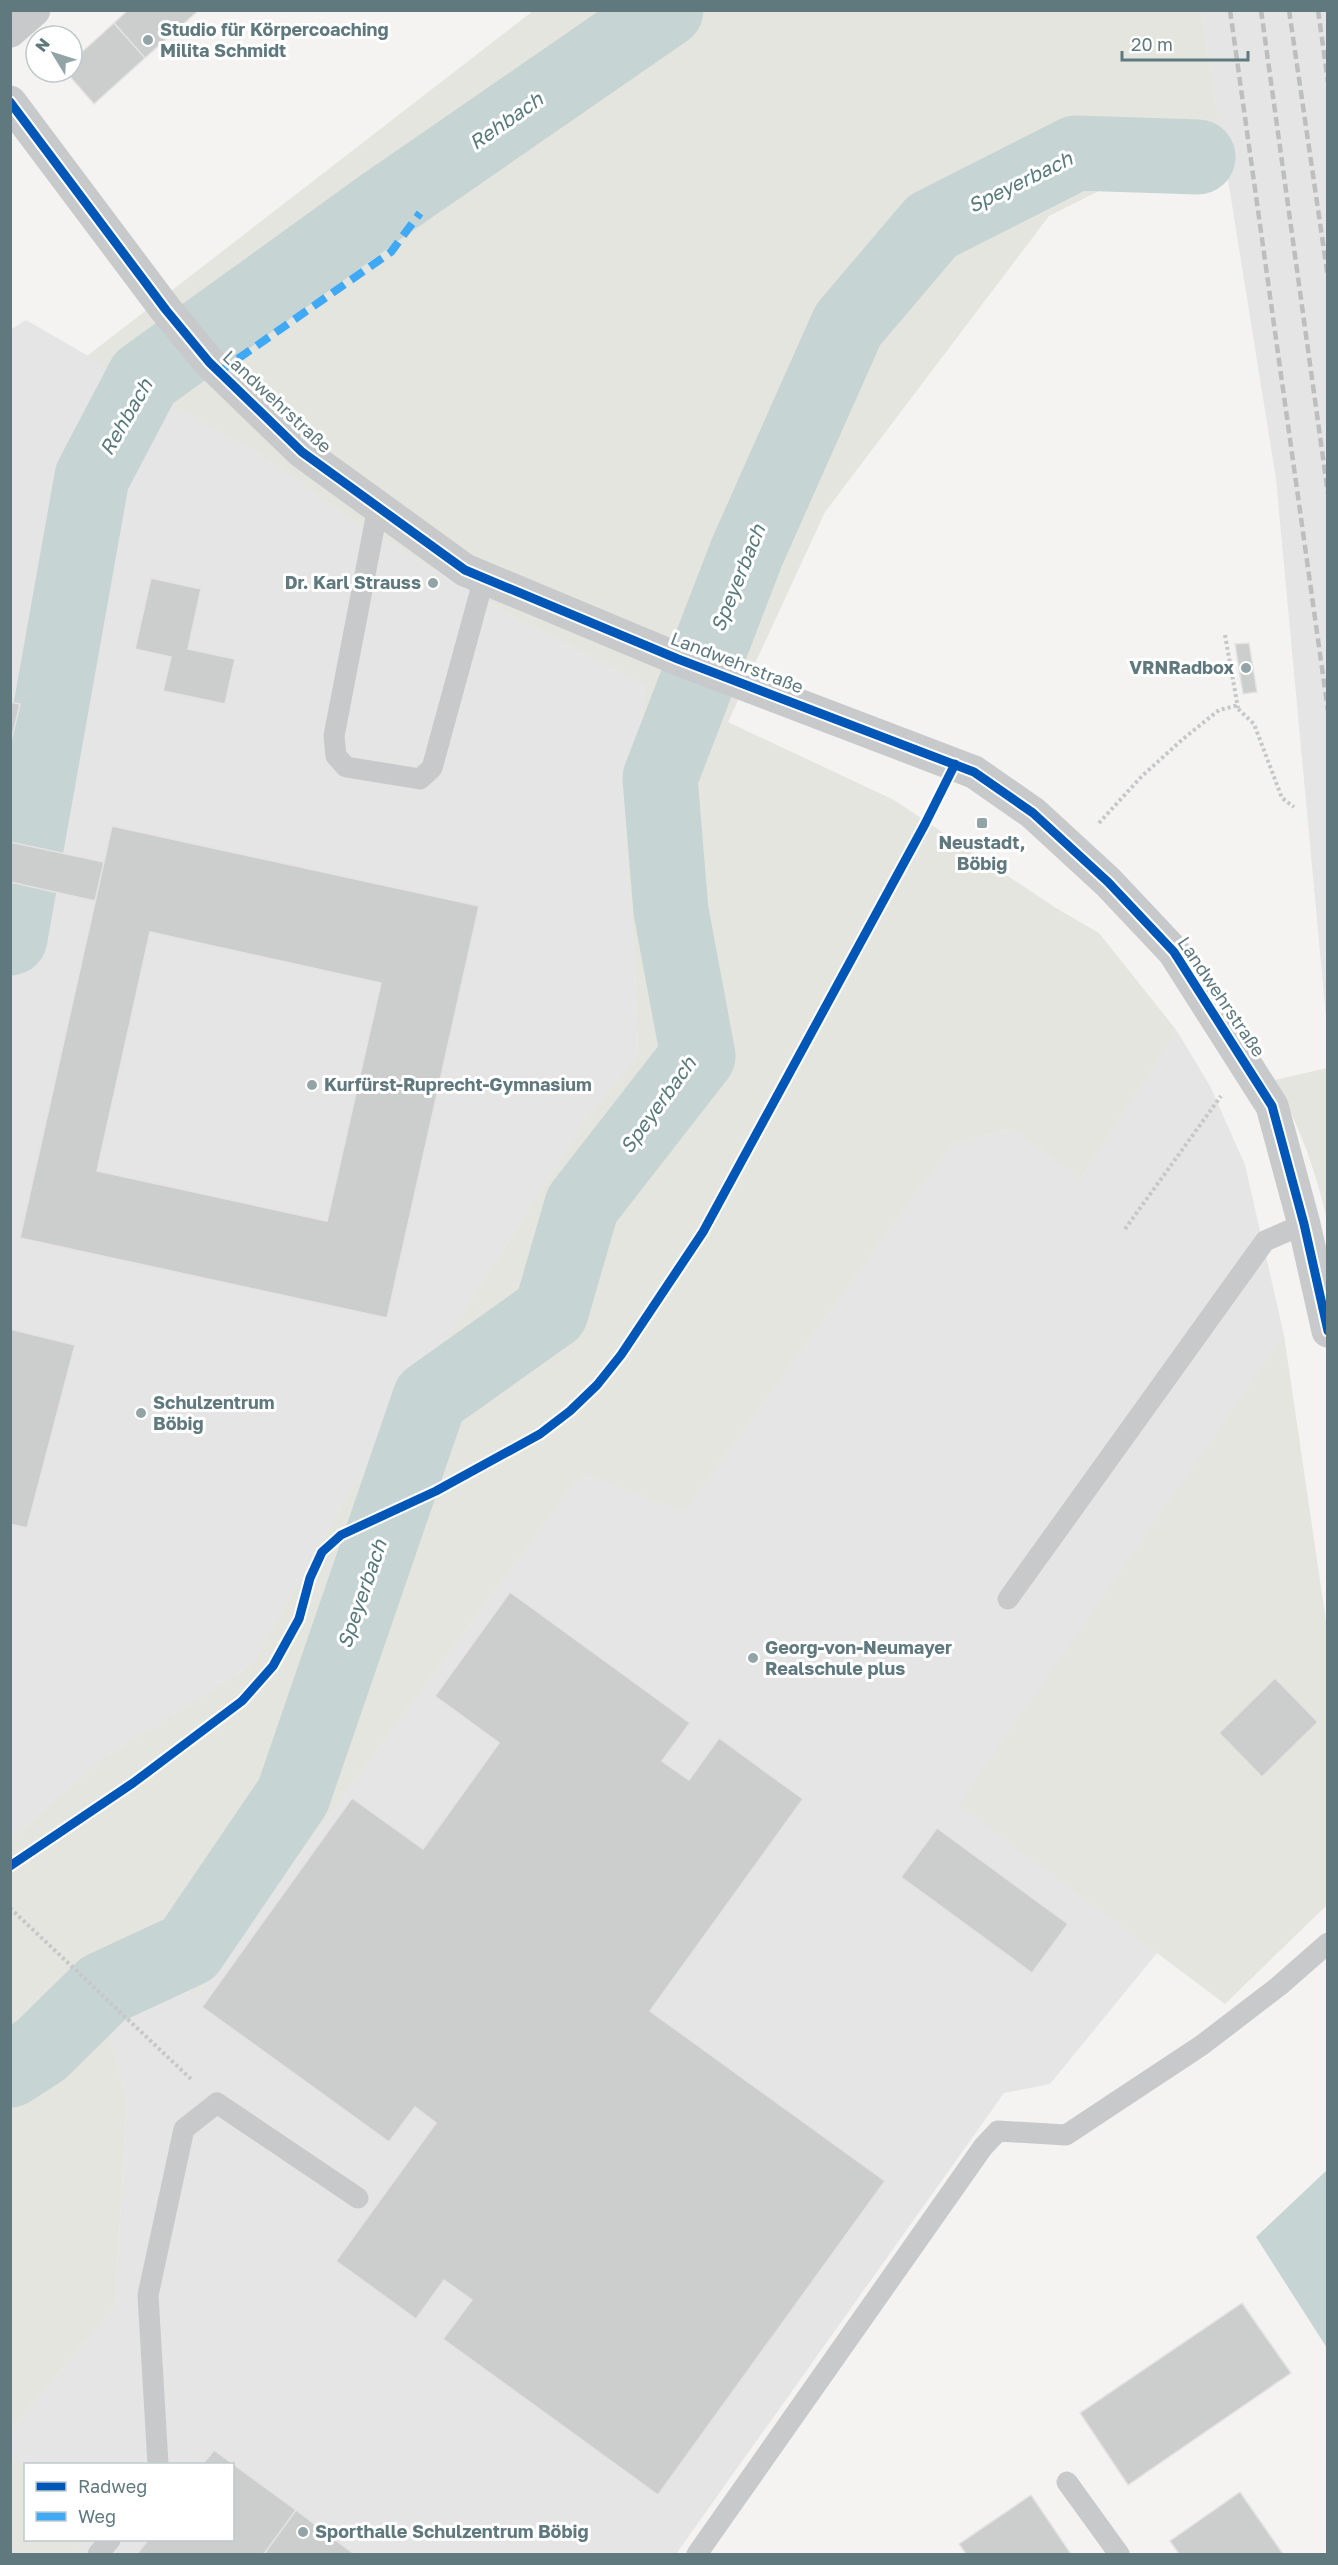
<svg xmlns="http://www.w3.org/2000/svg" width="1338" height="2565" font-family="'Golos Text',sans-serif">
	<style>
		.built { fill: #e4e5e4; fill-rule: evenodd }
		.green { fill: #e4e5df }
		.water { fill: #c6d4d4 }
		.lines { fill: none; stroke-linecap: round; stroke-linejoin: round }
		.river { stroke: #c6d4d4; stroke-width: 75 }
		.building { fill: #cccece; stroke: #e4e3e2; stroke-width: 1.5; fill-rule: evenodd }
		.path { stroke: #c5c7c8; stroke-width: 4; stroke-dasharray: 3 3; stroke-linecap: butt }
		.lane { stroke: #c8c9ca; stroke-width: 21 }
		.street { stroke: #c8c9ca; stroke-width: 33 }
		.rail { stroke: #bdbfbf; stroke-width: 4.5; stroke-dasharray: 9 4.5; stroke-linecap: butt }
		.quiet { stroke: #3fa9f5; stroke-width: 8; stroke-dasharray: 15 8; stroke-linecap: butt }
		.cycleway-casing { stroke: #fff; stroke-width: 13 }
		.cycleway { stroke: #0057b8; stroke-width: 9 }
		.poi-dot { fill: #93a4a7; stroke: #fff; stroke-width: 2 }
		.labels { text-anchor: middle; stroke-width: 6; stroke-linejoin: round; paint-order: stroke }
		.poi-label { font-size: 18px; font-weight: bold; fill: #5f797e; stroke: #fff; text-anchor: start }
		.street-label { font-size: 18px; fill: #5f797e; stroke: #fff }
		.water-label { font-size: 20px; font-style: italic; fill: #597a7a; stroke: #fff }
	</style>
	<rect width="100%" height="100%" fill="#f4f3f2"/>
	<path class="built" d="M 1201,11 L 1327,11 L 1327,1027 L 1276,479 Z
		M 26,320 L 255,452 L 363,527 L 520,621 L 646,685 L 625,835 L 635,966 L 638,1055 L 588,1116 L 349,1493 L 251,1665 L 102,1759 L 11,1839 L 10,330 Z
		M 1177,1031 L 1210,1086 L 1245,1165 L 1284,1335 L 960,1805 L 1157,1953 L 1050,2084 L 1004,2093 L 676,2554 L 11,2554 L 11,2430 L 115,2306 L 127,2100 L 104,2015 L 111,2004 L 129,1983 L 197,1994 L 582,1473 L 684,1512 L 953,1143 L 1014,1129 L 1080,1180 ZM 26,2464 L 232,2464 L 232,2540 L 26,2540 Z"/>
	<path class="green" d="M 533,11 L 1201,11 L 1228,178 L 1099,191 L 1049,216 L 825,512 L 728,722 L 894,800 L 1056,908 L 1099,933 L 1177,1031 L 1080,1180 L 1014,1129 L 953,1143 L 684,1512 L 582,1473 L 197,1994 L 129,1983 L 104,2015 L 127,2100 L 115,2306 L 11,2430 L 11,1839 L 102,1759 L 251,1665 L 349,1493 L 588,1116 L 638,1055 L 635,966 L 625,835 L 646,685 L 520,621 L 363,527 L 255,452 L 87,356 Z
		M 1327,1068 L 1327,1220 C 1316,1171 1299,1125 1275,1080 Z
		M 1284,1335 L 1327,1628 L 1327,1905 L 1225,2004 L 959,1805 Z
		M 10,2456 L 25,2467 L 26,2540 L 86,2540 L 75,2554 L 11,2554 Z"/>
	<path class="water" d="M 1327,2170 L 1327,2348 L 1256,2237 Z"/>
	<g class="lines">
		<path class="river" d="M 10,938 L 92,477 L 144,378 L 381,207 L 666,10
			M 10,2070 L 41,2050 L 103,1989 L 189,1949 L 293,1796 L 430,1398 L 551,1312 L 582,1205 L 698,1056 L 671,911 L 660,778 L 747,552 L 848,325 L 932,226 L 1076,153 L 1198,157"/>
	</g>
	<path class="building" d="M 128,10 L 199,10 L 145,58 L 114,23 Z
		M 114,23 L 145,58 L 94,104 L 66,72 L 72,72 L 72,61 Z
		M 151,578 L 201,589 L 188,649 L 235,659 L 225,704 L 163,691 L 171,657 L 135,649 Z
		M 1249,643 L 1257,692 L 1243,694 L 1235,644 Z
		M 10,702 L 20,704 L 10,746 Z
		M 112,826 L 479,906 L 387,1318 L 20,1238 ZM 150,932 L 381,983 L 327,1221 L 97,1171 Z
		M 10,842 L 104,862 L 95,901 L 10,882 Z
		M 10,1329 L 75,1345 L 27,1528 L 10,1524 Z
		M 510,1592 L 690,1723 L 662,1761 L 689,1780 L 719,1738 L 803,1799 L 650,2011 L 885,2181 L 658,2495 L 443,2339 L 472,2300 L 444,2280 L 416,2319 L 336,2261 L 436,2123 L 415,2107 L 389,2142 L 202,2007 L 352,1798 L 423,1849 L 499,1743 L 435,1696 Z
		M 1275,1678 L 1318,1722 L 1262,1777 L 1219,1733 Z
		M 937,1828 L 1068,1924 L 1032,1973 L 901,1877 Z
		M 1242,2303 L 1291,2373 L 1128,2485 L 1080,2413 Z
		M 214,2450 L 296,2510 L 264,2554 L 137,2554 L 148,2540 L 232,2540 L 232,2464 L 203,2464 Z
		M 1240,2492 L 1283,2554 L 1179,2554 L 1170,2541 Z
		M 1031,2495 L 1071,2554 L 966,2554 L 959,2544 Z
		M 296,2510 L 354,2554 L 264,2554 Z"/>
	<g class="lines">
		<path class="path" d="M 1225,635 L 1238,708
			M 1099,823 L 1142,776 L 1183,739 L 1219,710 L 1235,706 L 1254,724 L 1282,798 L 1294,807
			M 1125,1229 L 1221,1096
			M 10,1908 L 192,2080"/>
		<path class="lane" d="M 378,507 L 334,736 L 336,756 L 346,767 L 420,779 L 432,768 L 484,578
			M 1008,1599 L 1265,1241 L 1304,1224
			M 158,2464 L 148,2295 L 184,2129 L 217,2103 L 358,2198
			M 1067,2482 L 1119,2554
			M 98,2554 L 110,2540
			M 697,2554 L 983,2147 L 998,2131 L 1066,2135 L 1202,2045 L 1279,1986 L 1328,1943"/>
		<path class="street" d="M 10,31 L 34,10
			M 10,102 L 166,310 L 209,362 L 302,452 L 465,570 L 678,659 L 974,772 L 1033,813 L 1108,882 L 1174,952 L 1272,1106 L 1304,1224 L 1328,1331"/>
		<path class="rail" d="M 1230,10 L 1328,711
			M 1261,10 L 1328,494
			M 1289,10 L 1328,278
			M 1318,10 L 1328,82"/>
		<path class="quiet" d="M 33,10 L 33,11
			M 219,372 L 391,252 L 420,213"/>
		<g class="cycleway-casing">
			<path id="cycleway" d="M 10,102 L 166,310 L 209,362 L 302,452 L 465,570 L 678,659 L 974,772 L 1033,813 L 1108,882 L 1174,952 L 1272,1106 L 1304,1224 L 1328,1331
				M 10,1866 L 133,1783 L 242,1701 L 273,1666 L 299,1619 L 310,1578 L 322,1552 L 341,1535 L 436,1491 L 540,1434 L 570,1411 L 597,1385 L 621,1355 L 703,1232 L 925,824 L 955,764"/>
		</g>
		<use href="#cycleway" class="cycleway"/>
	</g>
	<g class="poi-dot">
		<circle cx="148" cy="40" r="6"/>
		<circle cx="433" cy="583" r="6"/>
		<circle cx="1246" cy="668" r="6"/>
		<rect x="976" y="817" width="12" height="12" rx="3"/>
		<circle cx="312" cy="1085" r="6"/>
		<circle cx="141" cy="1413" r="6"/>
		<circle cx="753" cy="1658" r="6"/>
		<circle cx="303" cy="2532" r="6"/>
	</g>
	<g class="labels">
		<g class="poi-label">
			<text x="160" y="36">Studio für Körpercoaching<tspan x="160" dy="21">Milita Schmidt</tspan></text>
			<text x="421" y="589" text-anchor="end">Dr. Karl Strauss</text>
			<text x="1234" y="674" text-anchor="end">VRNRadbox</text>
			<text x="982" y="849" text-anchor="middle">Neustadt,<tspan x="982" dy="21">Böbig</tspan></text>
			<text x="324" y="1091">Kurfürst-Ruprecht-Gymnasium</text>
			<text x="153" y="1409">Schulzentrum<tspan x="153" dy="21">Böbig</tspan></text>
			<text x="765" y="1654">Georg-von-Neumayer<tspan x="765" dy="21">Realschule plus</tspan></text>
			<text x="315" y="2538">Sporthalle Schulzentrum Böbig</text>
		</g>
		<g class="street-label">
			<text transform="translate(277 402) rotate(43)" y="6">Landwehrstraße</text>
			<text transform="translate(737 663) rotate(21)" y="6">Landwehrstraße</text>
			<text transform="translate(1221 997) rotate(56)" y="6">Landwehrstraße</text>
		</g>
		<g class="water-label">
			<text transform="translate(506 121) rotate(-35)" y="7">Rehbach</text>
			<text transform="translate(1020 182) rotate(-26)" y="7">Speyerbach</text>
			<text transform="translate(126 417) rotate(-60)" y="7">Rehbach</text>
			<text transform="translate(738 578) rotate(-68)" y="7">Speyerbach</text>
			<text transform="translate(658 1105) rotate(-54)" y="7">Speyerbach</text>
			<text transform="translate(362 1594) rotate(-71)" y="7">Speyerbach</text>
		</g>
	</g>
	<rect width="1338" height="2565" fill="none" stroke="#5f797e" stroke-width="24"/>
	<rect x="24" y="2463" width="210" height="78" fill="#ffffff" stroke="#bfc9cb" stroke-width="1.5"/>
	<rect x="36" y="2482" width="30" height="9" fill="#0057b8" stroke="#bfc9cb" stroke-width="1.5"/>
	<text x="78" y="2493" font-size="18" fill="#5f797e">Radweg</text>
	<rect x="36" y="2512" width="30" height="9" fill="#3fa9f5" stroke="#bfc9cb" stroke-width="1.5"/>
	<text x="78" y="2523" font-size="18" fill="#5f797e">Weg</text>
	<g transform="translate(54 54) rotate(308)"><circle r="28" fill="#ffffff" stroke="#bfc9cb" stroke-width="1.5"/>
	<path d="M0-4.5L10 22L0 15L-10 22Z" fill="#93a4a7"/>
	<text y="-9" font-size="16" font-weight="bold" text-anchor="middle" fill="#5f797e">N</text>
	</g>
	<path d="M1122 51v9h126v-9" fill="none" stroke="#5f797e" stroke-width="3"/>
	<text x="1131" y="51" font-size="18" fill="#5f797e" stroke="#ffffff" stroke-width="4.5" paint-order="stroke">20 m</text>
</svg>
